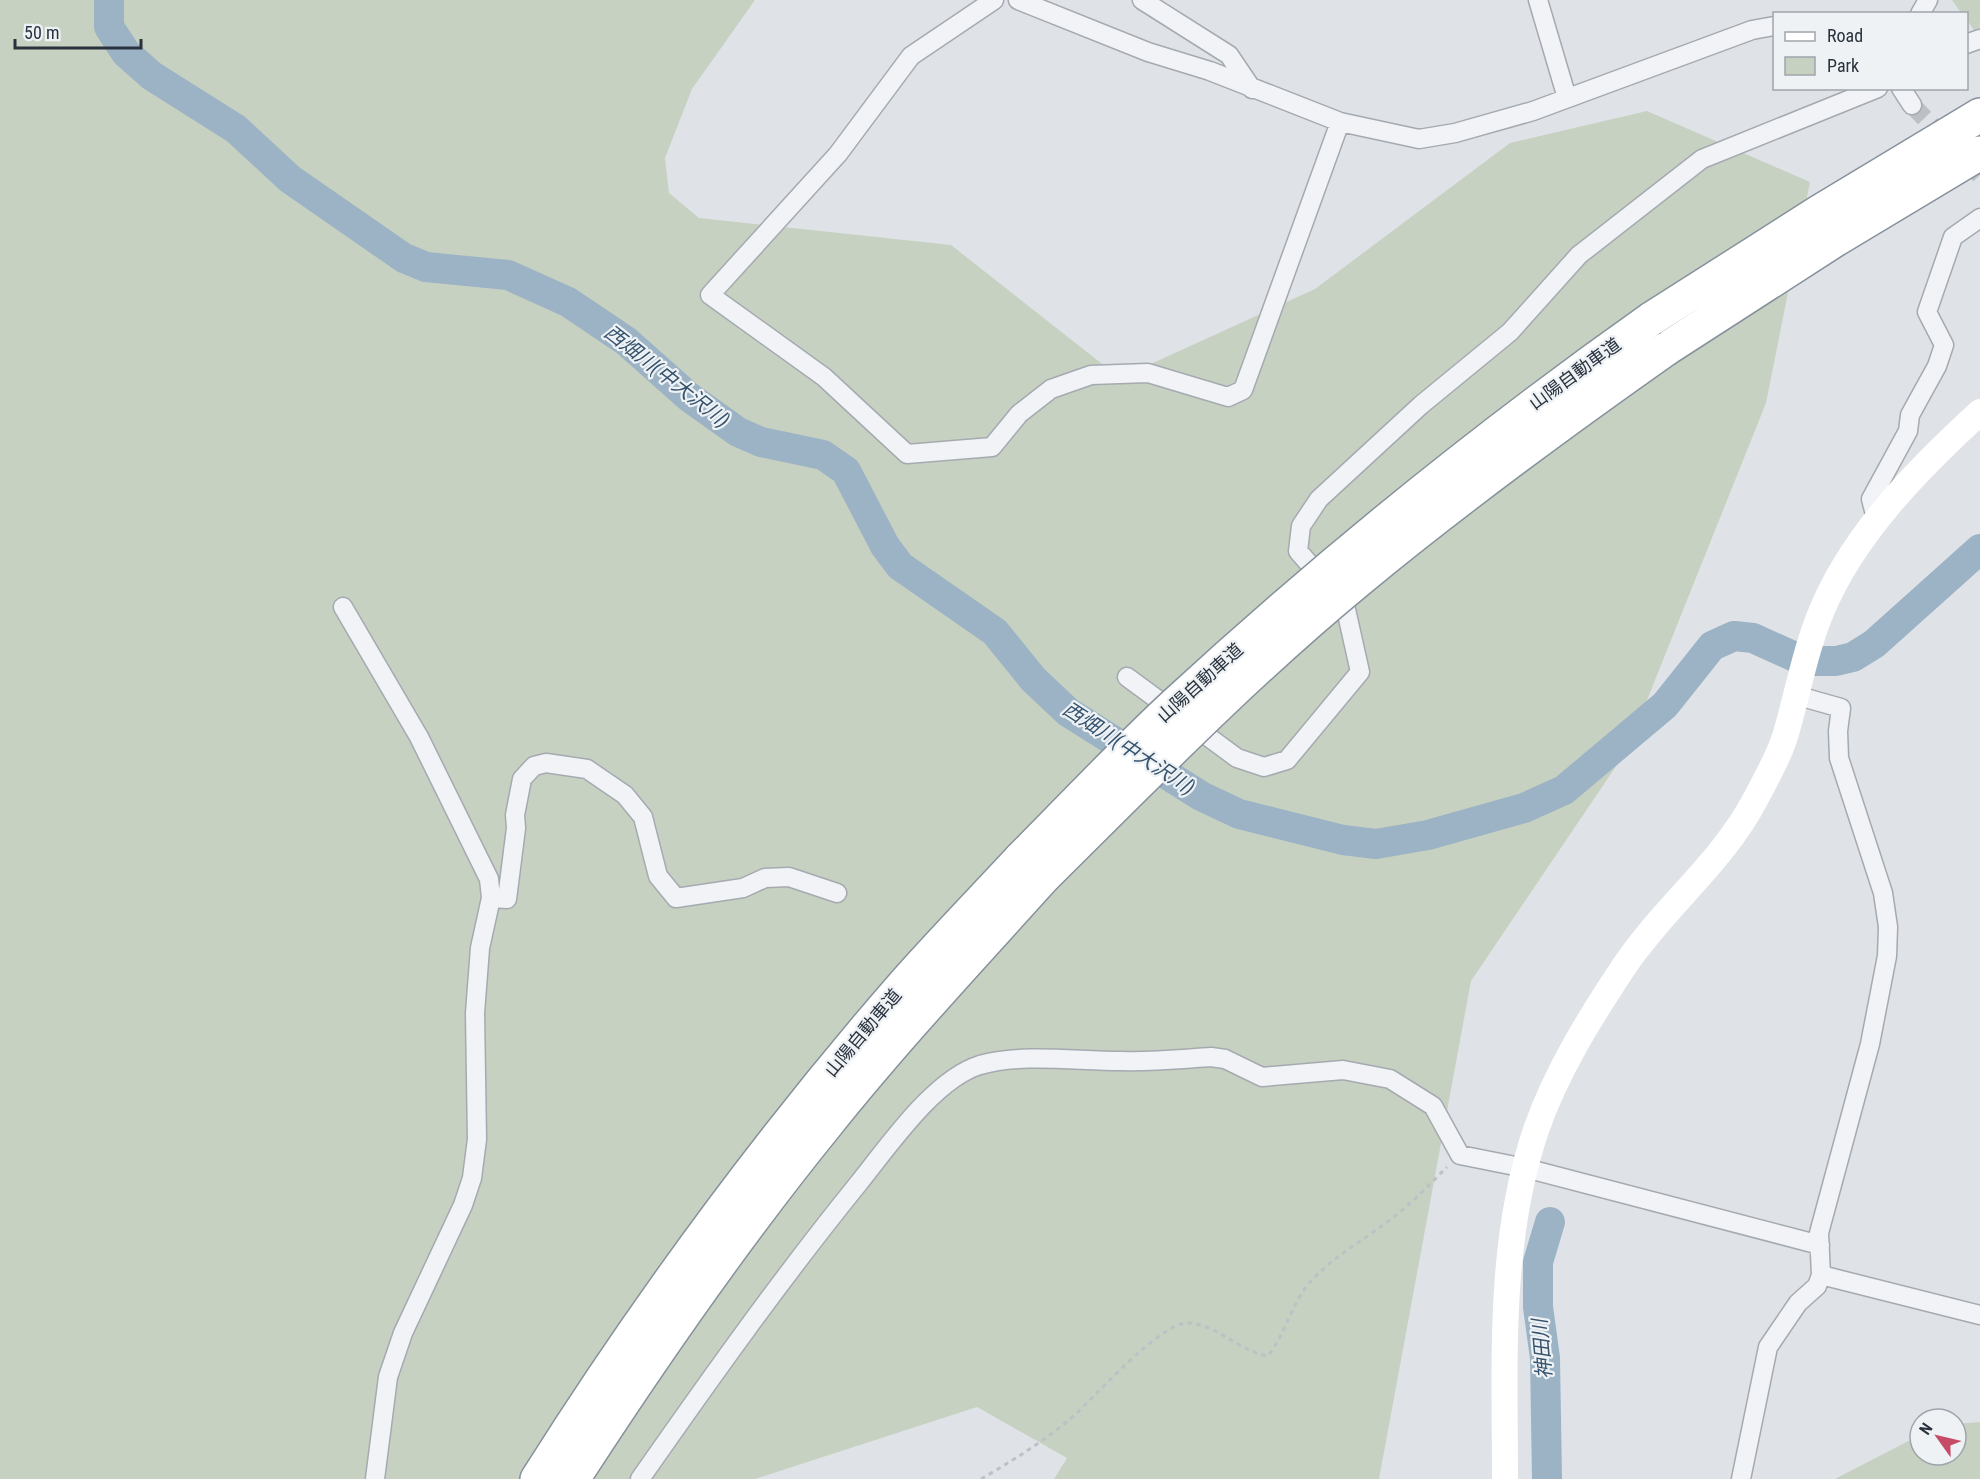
<svg xmlns="http://www.w3.org/2000/svg" width="1980" height="1479" font-family="'Roboto Condensed','Noto Sans JP',sans-serif">
	<style>
		.green { fill: #c6d1c1 }
		.lines { fill: none; stroke-linecap: round; stroke-linejoin: round }
		.river { stroke: #9cb3c5; stroke-width: 30 }
		.street-tunnel { stroke: #bbc0c5; stroke-width: 18; stroke-dasharray: 18 9; stroke-linecap: butt }
		.street-casing { stroke: #a5aab1; stroke-width: 21 }
		.highway-casing { stroke: #87919d; stroke-width: 36 }
		.path { stroke: #bdc1c6; stroke-width: 3; stroke-dasharray: 4.5 4.5; stroke-linecap: butt }
		.street { stroke: #f1f3f6; stroke-width: 18 }
		.secondary { stroke: #fff; stroke-width: 26 }
		.highway { stroke: #fff; stroke-width: 33 }
		.highway-bridge-casing { stroke: #87919d; stroke-width: 36; stroke-linecap: butt }
		.highway-bridge { stroke: #fff; stroke-width: 33 }
		.labels { text-anchor: middle; stroke-width: 4.5; stroke-linejoin: round; paint-order: stroke }
		.street-label { font-size: 18px; fill: #29323d; stroke: #eef2f5 }
		.water-label { font-size: 20px; font-style: italic; fill: #36536e; stroke: #eef2f5 }
	</style>
	<rect width="100%" height="100%" fill="#dfe3e7"/>
	<path class="green" d="M 0,0 L 755,0 L 692,89 L 665,158 L 669,193 L 699,218 L 951,245 L 1120,378 L 1315,289 L 1510,143 L 1647,111 L 1810,182 L 1766,403 L 1627,750 L 1471,981 L 1379,1479 L 1054,1479 L 1067,1458 L 977,1407 L 755,1479 L 0,1479 Z
		M 1952,0 L 1980,0 L 1980,39 L 1967,20 L 1966,14 L 1961,13 Z
		M 1980,1422 L 1980,1479 L 1835,1479 L 1920,1435 L 1920,1455 L 1956,1455 L 1956,1424 Z"/>
	<g class="lines">
		<path class="river" d="M 109,0 L 109,27 L 126,53 L 152,76 L 236,129 L 290,179 L 404,258 L 426,267 L 508,275 L 568,302 L 626,341 L 689,397 L 738,432 L 761,442 L 823,455 L 846,471 L 885,546 L 900,566 L 995,632 L 1033,679 L 1068,712 L 1201,796 L 1239,814 L 1343,840 L 1376,844 L 1428,835 L 1524,808 L 1564,790 L 1665,705 L 1712,646 L 1734,636 L 1753,638 L 1804,661 L 1836,661 L 1853,657 L 1874,644 L 1980,549
			M 1547,1479 L 1545,1358 L 1538,1307 L 1538,1262 L 1550,1222"/>
		<path class="street-tunnel" d="M 1912,105 L 1980,175"/>
		<g class="street-casing">
			<path id="street" d="M 994,0 L 911,56 L 838,154 L 710,295 L 824,377 L 907,454 L 992,447 L 1019,414 L 1051,389 L 1091,375 L 1148,373 L 1228,397 L 1243,390 L 1340,122
				M 1018,0 L 1148,52 L 1210,71 L 1340,122 L 1419,139 L 1455,133 L 1533,111 L 1752,30 L 1774,26
				M 1142,0 L 1229,55 L 1252,89
				M 1538,0 L 1567,98
				M 1920,14 L 1928,0
				M 1966,44 L 1980,39
				M 1901,88 L 1912,105
				M 1877,522 L 1871,499 L 1908,431 L 1910,415 L 1937,366 L 1944,345 L 1927,312 L 1953,237 L 1980,218
				M 343,607 L 419,737 L 489,879 L 491,898 L 480,948 L 475,1013 L 477,1139 L 472,1178 L 463,1205 L 403,1333 L 388,1377 L 375,1479
				M 1127,677 L 1237,758 L 1264,767 L 1287,760 L 1360,672 L 1345,605 L 1298,551 L 1301,526 L 1319,499 L 1421,405 L 1510,332 L 1579,255 L 1702,159 L 1878,88
				M 491,898 L 507,899 L 516,828 L 515,815 L 522,779 L 534,766 L 546,763 L 587,769 L 625,795 L 643,817 L 658,876 L 676,898 L 743,888 L 765,878 L 789,877 L 837,893
				M 1821,1275 L 1980,1315
				M 640,1479 C 710,1379 781,1279 858,1184 C 888,1147 934,1079 980,1065 C 1024,1053 1075,1061 1120,1061 C 1151,1062 1181,1059 1211,1057 L 1225,1059 L 1262,1077 L 1343,1070 L 1390,1079 L 1433,1106 L 1460,1155 L 1525,1168 L 1820,1245
				M 1741,1479 L 1768,1347 L 1798,1303 L 1817,1286 L 1821,1275 L 1819,1233 L 1870,1044 L 1887,956 L 1888,927 L 1883,893 L 1839,758 L 1838,731 L 1841,708 L 1795,695"/>
		</g>
		<g class="highway-casing">
			<path id="highway" d="M 1651,319 L 1819,212 L 1980,115
				M 1666,349 L 1835,240 L 1980,153
				M 537,1479 C 647,1305 769,1139 904,984 C 942,941 982,900 1021,858
				M 573,1479 C 652,1357 735,1237 827,1124 C 895,1039 970,959 1043,878"/>
		</g>
		<path class="path" d="M 981,1479 C 1012,1461 1041,1443 1069,1420 C 1093,1400 1160,1321 1189,1323 C 1219,1325 1238,1351 1268,1356 C 1287,1332 1292,1299 1314,1278 C 1340,1251 1373,1235 1401,1211 C 1417,1198 1432,1182 1447,1167"/>
		<use href="#street" class="street"/>
		<path class="secondary" d="M 1505,1479 C 1505,1362 1498,1242 1536,1130 C 1556,1072 1591,1016 1625,965 C 1665,906 1723,862 1756,798 C 1768,775 1782,751 1788,726 C 1799,687 1806,648 1822,610 C 1854,533 1920,467 1980,412"/>
		<use href="#highway" class="highway"/>
		<g class="highway-bridge-casing">
			<path id="highway-bridge" d="M 1021,858 C 1073,806 1122,753 1175,704 C 1326,565 1484,437 1651,319
				M 1043,878 C 1146,776 1247,672 1359,580 C 1458,498 1561,423 1666,349"/>
		</g>
		<use href="#highway-bridge" class="highway-bridge"/>
	</g>
	<g class="labels">
		<g class="street-label">
			<text transform="translate(1575 374) rotate(-36)" y="6">山陽自動車道</text>
			<text transform="translate(1200 683) rotate(-42)" y="6">山陽自動車道</text>
			<text transform="translate(863 1033) rotate(-50)" y="6">山陽自動車道</text>
		</g>
		<g class="water-label">
			<text transform="translate(667 376) rotate(38)" y="7">西畑川(中大沢川)</text>
			<text transform="translate(1129 748) rotate(33)" y="7">西畑川(中大沢川)</text>
			<text transform="translate(1542 1349) rotate(-95)" y="7">神田川</text>
		</g>
	</g>
	<rect x="1773" y="12" width="195" height="78" fill="#eef2f5" stroke="#9fa5ab" stroke-width="1.5"/>
	<rect x="1785" y="32" width="30" height="9" fill="#ffffff" stroke="#9fa5ab" stroke-width="1.5"/>
	<text x="1827" y="42" font-size="18" fill="#29323d">Road</text>
	<rect x="1785" y="57" width="30" height="18" fill="#c6d1c1" stroke="#9fa5ab" stroke-width="1.5"/>
	<text x="1827" y="72" font-size="18" fill="#29323d">Park</text>
	<g transform="translate(1938 1437) rotate(304)"><circle r="28" fill="#eef2f5" stroke="#9fa5ab" stroke-width="1.5"/>
	<path d="M0-4.5L10 22L0 15L-10 22Z" fill="#c54c66"/>
	<text y="-9" font-size="16" font-weight="bold" text-anchor="middle" fill="#29323d">N</text>
	</g>
	<path d="M15 39v9h126v-9" fill="none" stroke="#29323d" stroke-width="3"/>
	<text x="24" y="39" font-size="18" fill="#29323d" stroke="#eef2f5" stroke-width="4.5" paint-order="stroke">50 m</text>
</svg>
